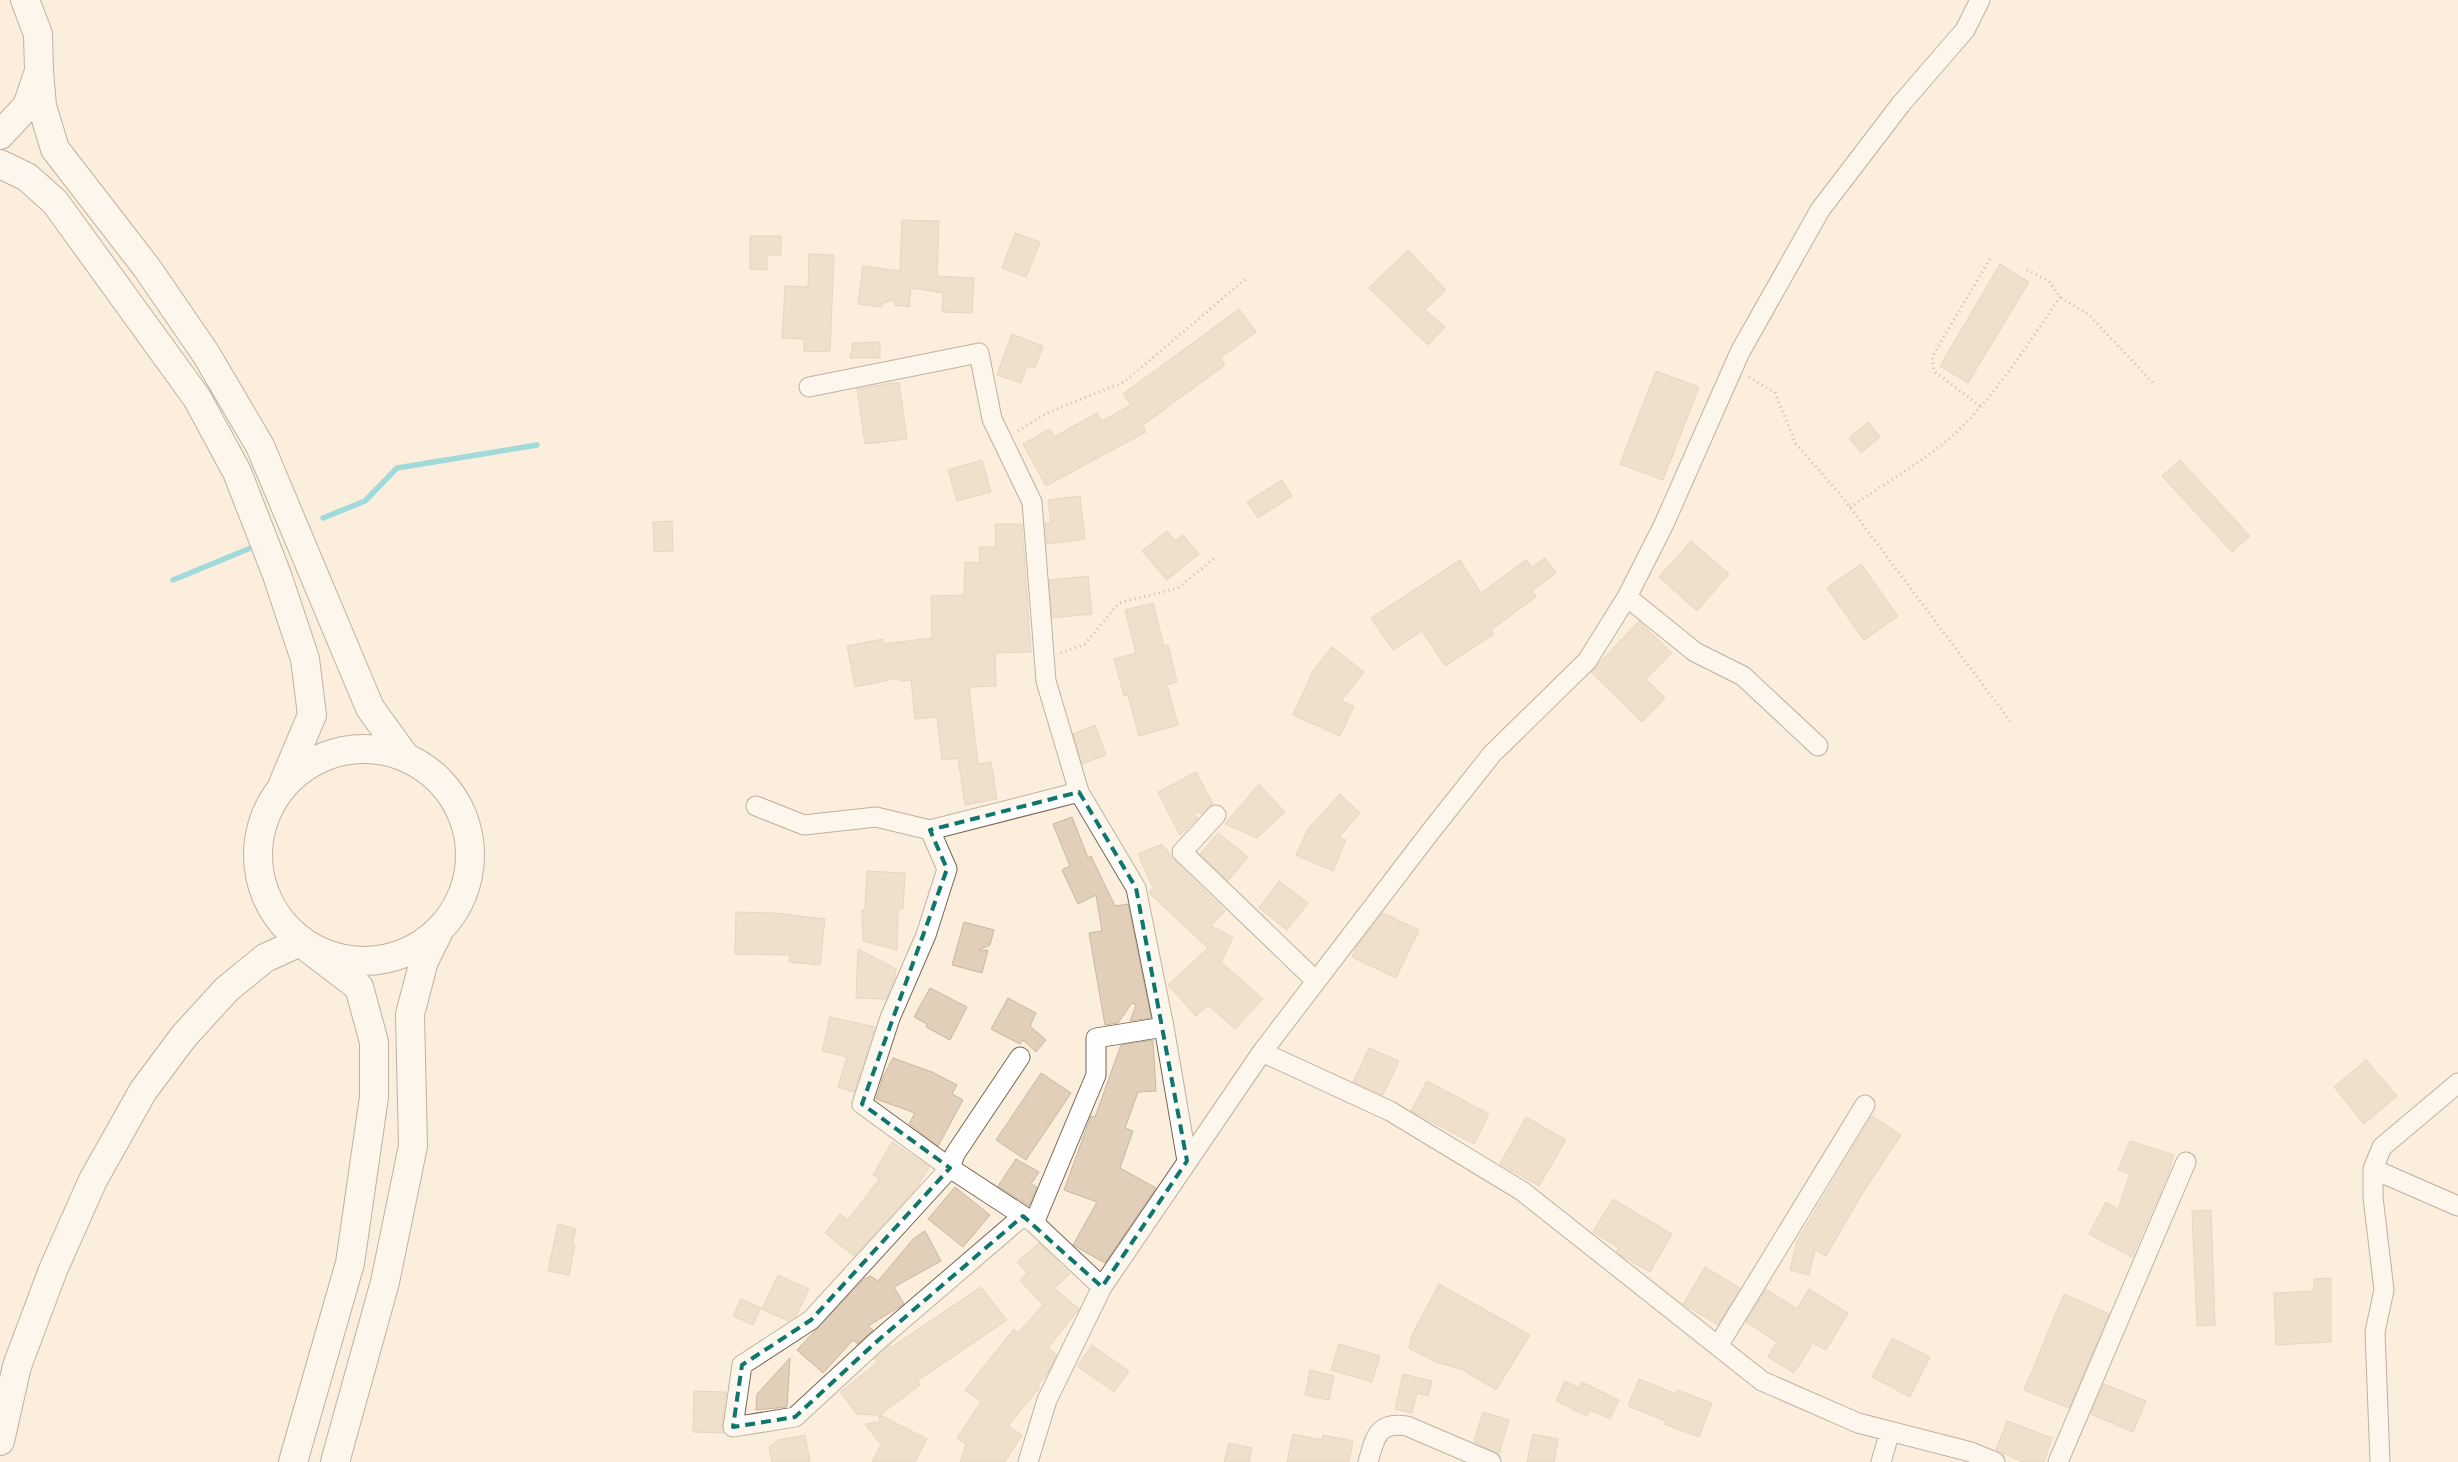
<svg xmlns="http://www.w3.org/2000/svg" width="2458" height="1462" font-family="'Zilla Slab',serif">
	<style>
		.lines { fill: none; stroke-linecap: round; stroke-linejoin: round }
		.stream { stroke: #33c1d7; stroke-width: 5.5 }
		.building { fill: #e1cfb9; stroke: #c9b7a2 }
		.minor-casing { stroke: #776753; stroke-width: 21 }
		.highway-casing { stroke: #776753; stroke-width: 30 }
		.path { stroke: #8b8174; stroke-width: 3; stroke-dasharray: 1 4; stroke-linecap: butt }
		.minor { stroke: #fff; stroke-width: 19 }
		.highway { stroke: #fff; stroke-width: 28 }
		.marked { fill: none; stroke: #0f766e; stroke-width: 4; stroke-dasharray: 10 6; stroke-linejoin: round }
	</style>
	<rect width="100%" height="100%" fill="#fceedc"/>
	<g class="lines">
		<path class="stream" d="M 323,518 L 365,501 L 397,468 L 537,445
			M 173,580 L 253,547"/>
	</g>
	<path class="building" d="M 902,220 L 939,221 L 937,276 L 974,278 L 972,313 L 942,312 L 943,293 L 911,288 L 909,307 L 895,305 L 893,300 L 883,303 L 882,307 L 858,304 L 863,266 L 900,271 Z
		M 1015,233 L 1040,242 L 1026,277 L 1002,268 Z
		M 750,236 L 781,236 L 781,255 L 767,255 L 767,270 L 750,269 Z
		M 1408,250 L 1446,290 L 1425,310 L 1445,327 L 1428,345 L 1369,288 Z
		M 809,254 L 834,255 L 830,351 L 804,352 L 804,339 L 782,338 L 785,286 L 808,287 Z
		M 2000,264 L 2029,282 L 1968,383 L 1940,366 Z
		M 1239,309 L 1256,332 L 1220,358 L 1225,365 L 1143,425 L 1146,432 L 1046,486 L 1023,444 L 1050,429 L 1054,437 L 1097,413 L 1102,421 L 1131,405 L 1123,394 Z
		M 1012,334 L 1043,346 L 1035,368 L 1027,366 L 1021,383 L 997,375 Z
		M 880,342 L 880,358 L 850,358 L 853,343 Z
		M 1656,371 L 1699,387 L 1663,480 L 1620,464 Z
		M 892,383 L 899,383 L 907,439 L 865,444 L 857,389 Z
		M 1868,422 L 1880,437 L 1861,453 L 1849,438 Z
		M 982,460 L 991,492 L 957,501 L 948,470 Z
		M 2180,460 L 2250,536 L 2232,552 L 2162,476 Z
		M 1282,480 L 1292,496 L 1258,518 L 1247,502 Z
		M 1080,496 L 1085,539 L 1047,544 L 1045,523 L 1051,523 L 1048,500 Z
		M 672,521 L 673,551 L 654,552 L 653,522 Z
		M 995,524 L 1022,524 L 1031,652 L 995,653 L 996,686 L 969,687 L 978,764 L 991,762 L 997,799 L 965,805 L 958,758 L 942,760 L 937,717 L 915,719 L 911,680 L 900,681 L 899,678 L 855,687 L 847,646 L 883,639 L 884,644 L 932,638 L 931,596 L 964,595 L 965,562 L 980,563 L 979,547 L 996,547 Z
		M 1167,531 L 1175,541 L 1183,535 L 1199,554 L 1167,580 L 1142,551 Z
		M 1691,541 L 1729,574 L 1697,611 L 1659,577 Z
		M 1545,558 L 1556,573 L 1532,591 L 1536,597 L 1491,630 L 1494,634 L 1445,666 L 1422,631 L 1393,650 L 1371,618 L 1460,560 L 1481,593 L 1526,560 L 1532,567 Z
		M 1861,564 L 1898,616 L 1864,640 L 1827,588 Z
		M 1088,576 L 1092,614 L 1052,618 L 1049,580 Z
		M 1153,603 L 1164,646 L 1168,645 L 1177,682 L 1167,685 L 1178,725 L 1139,736 L 1128,695 L 1124,696 L 1114,659 L 1136,653 L 1125,610 Z
		M 1639,621 L 1672,653 L 1646,679 L 1665,698 L 1642,722 L 1591,672 Z
		M 1332,647 L 1364,672 L 1341,701 L 1354,706 L 1340,736 L 1293,715 L 1313,671 Z
		M 1095,725 L 1106,755 L 1082,764 L 1073,734 Z
		M 1196,772 L 1213,804 L 1202,814 L 1196,812 L 1194,814 L 1198,818 L 1180,835 L 1158,792 Z
		M 1259,784 L 1285,812 L 1257,838 L 1225,824 Z
		M 1340,794 L 1360,813 L 1339,837 L 1346,840 L 1333,871 L 1296,855 L 1308,829 Z
		M 1072,817 L 1088,858 L 1091,856 L 1115,906 L 1128,904 L 1151,1018 L 1130,1021 L 1136,1005 L 1132,1003 L 1118,1023 L 1105,1025 L 1089,933 L 1102,931 L 1096,895 L 1078,904 L 1062,870 L 1070,866 L 1053,824 Z
		M 1218,833 L 1248,857 L 1228,881 L 1200,854 Z
		M 1162,844 L 1174,860 L 1225,911 L 1211,926 L 1233,937 L 1221,962 L 1263,999 L 1235,1029 L 1208,1005 L 1196,1016 L 1168,985 L 1208,948 L 1149,893 L 1153,888 L 1138,854 Z
		M 867,871 L 905,873 L 903,909 L 898,909 L 897,950 L 863,941 L 862,910 L 865,910 Z
		M 1279,881 L 1308,903 L 1287,930 L 1259,908 Z
		M 736,912 L 775,913 L 825,919 L 820,965 L 789,962 L 790,955 L 735,954 Z
		M 1383,913 L 1419,930 L 1396,978 L 1352,957 L 1357,946 Z
		M 964,922 L 994,930 L 990,945 L 979,950 L 980,951 L 988,950 L 982,973 L 952,965 Z
		M 858,949 L 896,969 L 895,977 L 886,999 L 856,998 Z
		M 930,988 L 967,1007 L 950,1040 L 926,1027 L 927,1024 L 914,1017 Z
		M 1008,998 L 1036,1013 L 1030,1026 L 1046,1040 L 1036,1052 L 1023,1040 L 1020,1044 L 991,1029 Z
		M 830,1017 L 875,1027 L 854,1092 L 838,1087 L 847,1057 L 822,1051 Z
		M 1153,1040 L 1156,1091 L 1138,1092 L 1125,1128 L 1133,1131 L 1120,1168 L 1156,1188 L 1105,1263 L 1073,1245 L 1097,1202 L 1064,1190 L 1091,1116 L 1095,1117 L 1121,1045 Z
		M 1369,1048 L 1399,1061 L 1383,1095 L 1353,1082 Z
		M 893,1058 L 932,1072 L 957,1085 L 952,1094 L 963,1100 L 938,1146 L 909,1124 L 915,1113 L 876,1099 L 883,1077 Z
		M 2366,1060 L 2397,1096 L 2364,1124 L 2334,1087 Z
		M 1041,1073 L 1071,1093 L 1026,1160 L 996,1140 Z
		M 1427,1081 L 1489,1114 L 1474,1144 L 1411,1111 Z
		M 1872,1116 L 1901,1135 L 1862,1194 L 1826,1256 L 1815,1250 L 1809,1275 L 1790,1270 L 1797,1241 Z
		M 1526,1117 L 1566,1140 L 1539,1186 L 1500,1164 Z
		M 2130,1141 L 2174,1155 L 2167,1177 L 2132,1257 L 2089,1234 L 2106,1202 L 2118,1209 L 2130,1174 L 2118,1170 Z
		M 892,1142 L 929,1167 L 918,1186 L 854,1256 L 825,1233 L 840,1214 L 848,1220 L 880,1178 L 873,1175 Z
		M 1016,1159 L 1039,1172 L 1031,1184 L 1037,1187 L 1029,1206 L 998,1186 Z
		M 955,1187 L 990,1215 L 963,1247 L 928,1219 Z
		M 1613,1199 L 1672,1234 L 1650,1272 L 1619,1254 L 1616,1251 L 1619,1248 L 1593,1232 Z
		M 2211,1210 L 2215,1325 L 2197,1326 L 2192,1211 Z
		M 558,1224 L 576,1229 L 572,1244 L 575,1245 L 569,1275 L 548,1271 Z
		M 925,1231 L 941,1261 L 894,1287 L 904,1304 L 868,1326 L 873,1330 L 858,1344 L 853,1340 L 823,1373 L 797,1350 L 864,1279 L 870,1276 L 878,1281 L 914,1238 Z
		M 1039,1243 L 1070,1274 L 1054,1288 L 1079,1309 L 1048,1348 L 1057,1355 L 1048,1373 L 1038,1385 L 1040,1387 L 1008,1426 L 1022,1435 L 1005,1462 L 960,1462 L 966,1444 L 957,1438 L 981,1402 L 965,1390 L 1014,1329 L 1018,1333 L 1043,1305 L 1038,1299 L 1040,1297 L 1037,1299 L 1020,1280 L 1027,1273 L 1017,1262 Z
		M 1705,1267 L 1740,1288 L 1718,1325 L 1683,1304 Z
		M 778,1275 L 809,1289 L 796,1316 L 788,1321 L 762,1309 Z
		M 2331,1278 L 2331,1342 L 2276,1345 L 2274,1293 L 2314,1291 L 2314,1279 Z
		M 1439,1284 L 1530,1335 L 1496,1390 L 1461,1369 L 1436,1362 L 1409,1348 L 1412,1335 Z
		M 981,1287 L 1007,1320 L 917,1381 L 920,1385 L 880,1415 L 927,1439 L 915,1462 L 872,1462 L 881,1445 L 865,1424 L 880,1422 L 879,1415 L 857,1414 L 840,1392 L 878,1362 L 874,1359 L 890,1345 L 892,1347 Z
		M 1766,1289 L 1797,1309 L 1809,1289 L 1848,1313 L 1826,1350 L 1813,1343 L 1794,1373 L 1768,1357 L 1777,1342 L 1746,1322 Z
		M 2064,1294 L 2109,1314 L 2069,1408 L 2024,1390 Z
		M 741,1299 L 761,1308 L 753,1325 L 733,1316 Z
		M 1892,1338 L 1930,1357 L 1910,1397 L 1872,1377 Z
		M 1339,1344 L 1380,1356 L 1372,1382 L 1331,1370 Z
		M 1092,1345 L 1129,1371 L 1114,1392 L 1077,1366 Z
		M 790,1358 L 787,1407 L 756,1410 L 757,1394 Z
		M 1310,1370 L 1334,1376 L 1329,1400 L 1305,1395 Z
		M 1403,1374 L 1432,1381 L 1428,1396 L 1417,1393 L 1412,1413 L 1395,1409 Z
		M 1639,1379 L 1676,1394 L 1677,1390 L 1712,1403 L 1699,1437 L 1664,1424 L 1666,1421 L 1628,1406 Z
		M 1565,1381 L 1579,1388 L 1582,1382 L 1619,1400 L 1610,1419 L 1590,1410 L 1587,1416 L 1556,1401 Z
		M 2104,1384 L 2146,1401 L 2133,1432 L 2091,1414 Z
		M 694,1391 L 726,1392 L 722,1425 L 724,1433 L 693,1432 Z
		M 1483,1412 L 1509,1420 L 1499,1454 L 1474,1442 Z
		M 2007,1421 L 2052,1438 L 2044,1462 L 2023,1462 L 1996,1450 Z
		M 1293,1434 L 1322,1440 L 1323,1435 L 1353,1441 L 1349,1462 L 1287,1462 Z
		M 1533,1434 L 1558,1439 L 1554,1462 L 1527,1462 Z
		M 805,1435 L 810,1462 L 772,1462 L 769,1447 L 778,1440 Z
		M 1229,1443 L 1252,1448 L 1249,1462 L 1224,1462 Z"/>
	<g class="lines">
		<g class="minor-casing">
			<path id="minor" d="M 809,387 L 979,353 L 992,419 L 1032,502 L 1046,681 L 1079,792 L 1136,888 L 1164,1027 L 1187,1161
				M 1627,597 L 1695,652 L 1743,676 L 1818,746
				M 756,806 L 804,825 L 876,817 L 930,830 L 1079,792
				M 1216,815 L 1182,852 L 1316,981
				M 930,830 L 947,869 L 926,935 L 890,1018 L 862,1104 L 950,1168 L 1034,1223 L 1102,1287
				M 1262,1052 L 1431,831 L 1492,754 L 1587,661 L 1627,597 L 1664,524 L 1740,352 L 1820,210 L 1901,104 L 1965,30 L 1980,0
				M 1020,1057 L 955,1154 L 950,1168 L 811,1320 L 742,1365 L 733,1427 L 795,1417 L 875,1343 L 1023,1216
				M 2373,1169 L 2458,1206
				M 1034,1223 L 1096,1075 L 1096,1038 L 1164,1027
				M 1718,1346 L 1865,1105
				M 1028,1462 L 1047,1400 L 1102,1287 L 1262,1052 L 1390,1111 L 1522,1191 L 1762,1381 L 1858,1423 L 1971,1452 L 1995,1462
				M 1368,1462 C 1375,1438 1377,1421 1407,1426 L 1491,1462
				M 1881,1462 L 1890,1431
				M 2058,1462 L 2186,1162
				M 2380,1462 L 2375,1332 L 2384,1290 L 2373,1197 L 2373,1169 L 2382,1147 L 2458,1083"/>
		</g>
		<g class="highway-casing">
			<path id="highway" d="M 39,71 L 42,106 L 55,149 L 147,268 L 206,354 L 260,446 L 370,708 L 404,755
				M 0,135 L 27,106 L 39,71 L 38,34 L 25,0
				M 0,164 L 27,177 L 55,202 L 197,398 L 237,472 L 277,575 L 305,659 L 312,715 L 283,784
				M258 855a106 106 0 1 1 212 0a106 106 0 1 1-212 0Z
				M 0,1441 L 17,1366 L 53,1270 L 93,1180 L 143,1091 L 184,1036 L 227,989 L 265,958 L 300,942 L 359,987 L 374,1042 L 374,1097 L 350,1263 L 293,1462
				M 335,1462 L 385,1282 L 413,1146 L 410,1014 L 424,961 L 438,933"/>
		</g>
		<path class="path" d="M 2027,270 L 2049,281 L 2060,297 L 2089,315 L 2155,385
			M 1749,377 L 1775,393 L 1796,444 L 1840,494 L 2010,721
			M 1980,406 L 1934,371 L 1932,357 L 1991,257
			M 1018,431 L 1049,412 L 1124,382 L 1248,277
			M 1850,507 C 1883,485 1919,464 1950,438 C 1994,399 2027,345 2060,297
			M 1061,653 L 1085,644 L 1119,603 L 1178,588 L 1217,556"/>
		<use href="#minor" class="minor"/>
		<use href="#highway" class="highway"/>
	</g>
	<path d="M0 0H2458V1462H0ZM 1079,792 L 1136,888 L 1187,1161 L 1102,1287 L 1023,1216 L 875,1343 L 795,1417 L 733,1427 L 742,1365 L 811,1320 L 950,1168 L 862,1104 L 947,869 L 930,830 Z" fill="#fceedc" fill-opacity=".55" fill-rule="evenodd"/>
	<path class="marked" d="M 1079,792 L 1136,888 L 1187,1161 L 1102,1287 L 1023,1216 L 875,1343 L 795,1417 L 733,1427 L 742,1365 L 811,1320 L 950,1168 L 862,1104 L 947,869 L 930,830 Z"/>
</svg>
